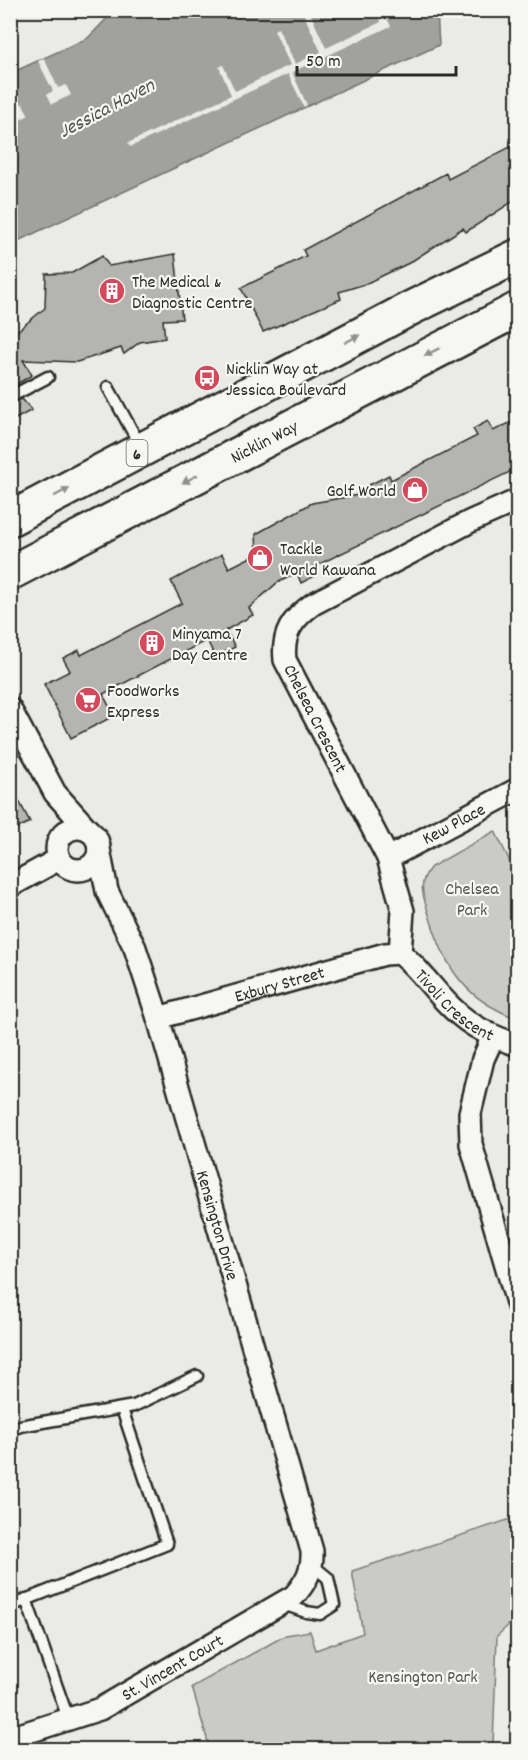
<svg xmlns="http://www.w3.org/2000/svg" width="528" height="1760" font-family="Dekko,sans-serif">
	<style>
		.green { fill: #cacac7; stroke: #7a7a79; stroke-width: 1.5 }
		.water { fill: #a1a19e; stroke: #727270; stroke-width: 1.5 }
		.pier { fill: #eaeae6 }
		.building { fill: #b4b4b1; stroke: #2b2b2b; stroke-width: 1.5 }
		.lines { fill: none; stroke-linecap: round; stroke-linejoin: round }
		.lane-casing { stroke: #2b2b2b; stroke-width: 15 }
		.street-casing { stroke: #2b2b2b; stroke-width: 26 }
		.highway-casing { stroke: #2b2b2b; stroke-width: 38 }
		.lane { stroke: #f6f6f2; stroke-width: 10 }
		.street { stroke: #f6f6f2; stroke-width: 21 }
		.highway { stroke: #f6f6f2; stroke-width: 33 }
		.oneway { fill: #90908e }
		.labels { text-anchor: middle; stroke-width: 4.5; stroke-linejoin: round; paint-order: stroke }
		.shield { fill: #f6f6f2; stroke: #686867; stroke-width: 1.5 }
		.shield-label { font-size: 16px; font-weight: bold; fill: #2b2b2b }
		.poi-label { font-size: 18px; fill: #2b2b2b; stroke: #f6f6f2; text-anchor: start }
		.street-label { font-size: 18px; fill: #2b2b2b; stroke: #f6f6f2 }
		.park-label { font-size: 18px; fill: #535352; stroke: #f6f6f2 }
		.water-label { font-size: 20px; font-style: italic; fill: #545453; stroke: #f6f6f2 }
	</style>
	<rect width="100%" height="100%" fill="#eaeae6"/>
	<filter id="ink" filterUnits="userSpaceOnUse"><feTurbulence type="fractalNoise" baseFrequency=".0167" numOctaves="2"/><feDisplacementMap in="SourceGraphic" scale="12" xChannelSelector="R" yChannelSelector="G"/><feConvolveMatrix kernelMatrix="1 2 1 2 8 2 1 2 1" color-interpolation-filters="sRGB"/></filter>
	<g filter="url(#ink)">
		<path class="green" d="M 495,831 L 517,876 L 517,1017 C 510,1017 503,1013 496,1009 C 458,990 442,957 430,918 C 424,898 416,884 431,867 Z
			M 517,1517 L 517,1617 L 497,1636 L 493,1745 L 449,1750 L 210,1749 L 192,1687 L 286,1635 L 310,1631 L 316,1650 L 363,1633 L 352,1571 Z"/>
		<path class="water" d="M 114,11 L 437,11 L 439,45 L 20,240 L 11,239 L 11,73 L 88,38 Z
			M 517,1743 L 517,1749 L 449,1749 L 455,1748 Z"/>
		<path class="pier" d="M 376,11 L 383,11 L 391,26 L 292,72 L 307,105 L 304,107 L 288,74 L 130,147 L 128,143 L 231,95 L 219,67 L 223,65 L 235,91 L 290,65 L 274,30 L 278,28 L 295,64 L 321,52 L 304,15 L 310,13 L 326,48 L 381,22 Z
			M 44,58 L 58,88 L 66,85 L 71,95 L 52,104 L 47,94 L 53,91 L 38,61 Z
			M 11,93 L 17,106 L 22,103 L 29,115 L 12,124 Z"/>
		<path class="building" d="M 518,143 L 518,198 L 466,232 L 463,228 L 409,263 L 365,284 L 339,292 L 341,299 L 263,332 L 241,288 L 306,256 L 303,250 L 446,173 L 448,179 Z
			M 175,254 L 182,319 L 163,320 L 165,338 L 140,342 L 124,354 L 121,348 L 77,362 L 23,360 L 32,375 L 10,388 L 10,337 L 45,308 L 46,274 L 72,273 L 102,256 L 109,266 Z
			M 22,399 L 32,410 L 10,422 L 10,404 Z
			M 518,419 L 518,468 L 313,567 L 317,575 L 301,583 L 297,573 L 277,583 L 249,608 L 253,615 L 226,630 L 235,647 L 215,657 L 207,640 L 103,694 L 114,716 L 71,738 L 44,684 L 70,671 L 63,658 L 79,650 L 81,655 L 182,603 L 171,581 L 222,554 L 229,568 L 257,554 L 256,534 L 312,503 L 358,495 L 359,490 L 389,475 L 391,480 L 477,436 L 473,429 L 488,421 L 493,431 Z
			M 10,784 L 30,822 L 10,832 Z"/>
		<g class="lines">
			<g class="lane-casing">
				<path id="lane" d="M 108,387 L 141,447
					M 10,397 L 48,377
					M 10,1431 L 20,1426 L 134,1406 L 197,1376
					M 26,1599 L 69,1721
					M 283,1604 L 306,1612 L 320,1614 L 334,1605 L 328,1578 L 312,1565
					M 10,1606 L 167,1544 L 122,1409"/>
			</g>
			<g class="street-casing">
				<g id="street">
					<path d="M 10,709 L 55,793 L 89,831"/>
					<circle cx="78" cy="849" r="21"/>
					<path id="s1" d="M 388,858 L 518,789"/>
					<path d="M 10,886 L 59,859"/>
					<path d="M 400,953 L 403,911 L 388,858 L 285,660 C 282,634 292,619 313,604 L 471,521 L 518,500"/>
					<path id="s2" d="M 400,953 C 420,969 433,990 452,1008 C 471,1027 493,1037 518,1045"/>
					<path id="s3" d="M 158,1018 L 385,954 L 400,953"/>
					<path d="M 493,1037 L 483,1059 L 470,1113 L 471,1144 L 518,1306"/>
					<path id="s4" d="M 10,1738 L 100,1709 L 294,1596 C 306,1582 313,1570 312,1551 L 158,1018 L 135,948 L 107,891 L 98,844"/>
				</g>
			</g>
			<g class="highway-casing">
				<g id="highway">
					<path d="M 10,519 L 411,308 L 518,256"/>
					<path id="s5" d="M 10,573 L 518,309"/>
				</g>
			</g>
			<use href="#lane" class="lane"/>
			<use href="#street" class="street"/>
			<use href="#highway" class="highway"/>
		</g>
		<defs><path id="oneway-solid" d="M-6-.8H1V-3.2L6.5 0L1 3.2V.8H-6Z" transform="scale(1.5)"/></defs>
		<g class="oneway">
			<use href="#oneway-solid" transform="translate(352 339) rotate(-28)"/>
			<use href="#oneway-solid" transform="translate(432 352) rotate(153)"/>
			<use href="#oneway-solid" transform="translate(190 479) rotate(152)"/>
			<use href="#oneway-solid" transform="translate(62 492) rotate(-28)"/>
		</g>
	</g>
	<defs>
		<g id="building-disc" transform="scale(1.35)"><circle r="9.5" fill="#d1495b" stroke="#f6f6f2"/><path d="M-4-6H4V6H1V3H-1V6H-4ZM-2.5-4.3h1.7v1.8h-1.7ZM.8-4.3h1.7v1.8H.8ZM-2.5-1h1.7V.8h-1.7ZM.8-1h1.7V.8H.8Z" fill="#fff"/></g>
		<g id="bus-disc" transform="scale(1.35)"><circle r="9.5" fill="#d1495b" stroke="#f6f6f2"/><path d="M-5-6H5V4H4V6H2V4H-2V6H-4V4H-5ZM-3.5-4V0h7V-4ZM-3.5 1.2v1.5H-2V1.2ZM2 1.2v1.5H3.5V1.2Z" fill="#fff"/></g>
		<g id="shop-disc" transform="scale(1.35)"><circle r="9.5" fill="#d1495b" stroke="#f6f6f2"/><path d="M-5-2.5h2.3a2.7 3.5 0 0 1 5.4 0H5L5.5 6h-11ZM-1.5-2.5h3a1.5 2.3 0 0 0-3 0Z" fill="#fff"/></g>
		<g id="supermarket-disc" transform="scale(1.35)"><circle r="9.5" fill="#d1495b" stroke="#f6f6f2"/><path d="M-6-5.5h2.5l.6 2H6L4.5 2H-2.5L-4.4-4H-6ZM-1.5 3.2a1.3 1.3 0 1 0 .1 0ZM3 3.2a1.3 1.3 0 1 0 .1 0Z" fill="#fff"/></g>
	</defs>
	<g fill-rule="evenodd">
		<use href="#building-disc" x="112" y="291"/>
		<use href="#bus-disc" x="207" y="378"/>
		<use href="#shop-disc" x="415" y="490"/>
		<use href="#shop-disc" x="260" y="558"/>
		<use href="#building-disc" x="152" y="643"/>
		<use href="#supermarket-disc" x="88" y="700"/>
	</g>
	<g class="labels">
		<rect class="shield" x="126.5" y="440" width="21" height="26" rx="4.5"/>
		<g class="shield-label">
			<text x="137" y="459">6</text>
		</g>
		<g class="poi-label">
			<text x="132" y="287">The Medical &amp;<tspan x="132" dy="21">Diagnostic Centre</tspan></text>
			<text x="226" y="374">Nicklin Way at<tspan x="226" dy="21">Jessica Boulevard</tspan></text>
			<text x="396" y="496" text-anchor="end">Golf World</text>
			<text x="280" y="554">Tackle<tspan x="280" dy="21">World Kawana</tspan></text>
			<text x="172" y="639">Minyama 7<tspan x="172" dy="21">Day Centre</tspan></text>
			<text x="107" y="696">FoodWorks<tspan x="107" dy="21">Express</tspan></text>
		</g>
		<g class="street-label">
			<text dy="6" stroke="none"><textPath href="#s5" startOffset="286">Nicklin Way</textPath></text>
			<text transform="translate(316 718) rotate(63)" y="6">Chelsea Crescent</text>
			<text dy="6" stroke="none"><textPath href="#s1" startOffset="74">Kew Place</textPath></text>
			<text dy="6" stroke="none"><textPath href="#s3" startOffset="126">Exbury Street</textPath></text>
			<text dy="6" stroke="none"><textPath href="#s2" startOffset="76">Tivoli Crescent</textPath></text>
			<text transform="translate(218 1225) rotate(74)" y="6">Kensington Drive</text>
			<text dy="6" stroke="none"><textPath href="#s4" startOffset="178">St. Vincent Court</textPath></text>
		</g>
		<g class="park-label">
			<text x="472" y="894">Chelsea<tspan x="472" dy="21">Park</tspan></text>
			<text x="423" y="1682">Kensington Park</text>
		</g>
		<g class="water-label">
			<text transform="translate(106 107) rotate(-28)" y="7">Jessica Haven</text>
		</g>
	</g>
	<rect width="528" height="1760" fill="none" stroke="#f6f6f2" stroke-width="36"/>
	<rect x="18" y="18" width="492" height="1724" fill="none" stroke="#2b2b2b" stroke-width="2" filter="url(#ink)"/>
	<path d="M297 66v9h159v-9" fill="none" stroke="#2b2b2b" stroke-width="3"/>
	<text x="306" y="66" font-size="18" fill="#2b2b2b" stroke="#f6f6f2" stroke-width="4.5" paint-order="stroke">50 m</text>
</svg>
